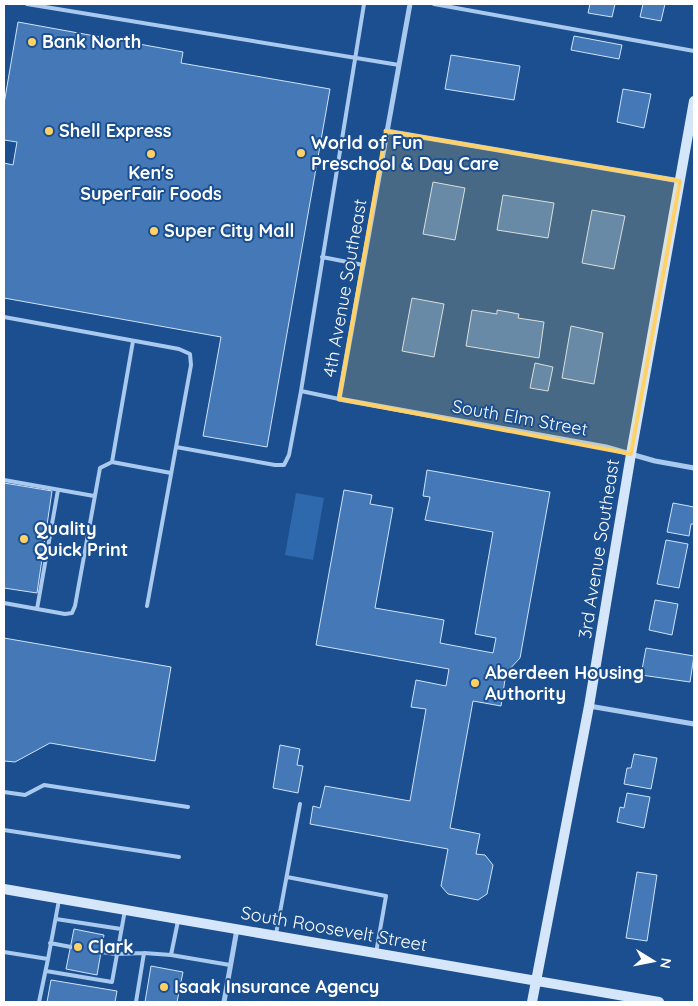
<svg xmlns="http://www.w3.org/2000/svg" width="698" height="1006" font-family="Quicksand,sans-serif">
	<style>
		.green { fill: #2e69ad }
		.building { fill: #4478b7; stroke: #cfe3fa }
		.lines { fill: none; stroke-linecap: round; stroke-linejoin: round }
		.lane { stroke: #a9c9ee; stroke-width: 4 }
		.street { stroke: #a9c9ee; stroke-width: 5 }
		.secondary { stroke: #d6e6fa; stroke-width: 10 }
		.marked { fill: #ffd166; fill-opacity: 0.2; stroke: #ffd166; stroke-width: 4; stroke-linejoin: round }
		.poi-dot { fill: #ffd166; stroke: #1b4f8f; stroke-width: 2 }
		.labels { text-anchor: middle; stroke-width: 4; stroke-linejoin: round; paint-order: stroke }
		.poi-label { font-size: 18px; font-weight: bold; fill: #fff; stroke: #1b4f8f; text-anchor: start }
		.street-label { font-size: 18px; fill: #fff; stroke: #1b4f8f }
	</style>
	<rect width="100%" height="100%" fill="#1b4f8f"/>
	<path class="green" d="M 296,493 L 324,498 L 313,560 L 285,555 Z"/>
	<path class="building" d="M 590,4 L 615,4 L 612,17 L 588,13 Z
		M 643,4 L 665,4 L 661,21 L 640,17 Z
		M 18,22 L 183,52 L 181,63 L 330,89 L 267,447 L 203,436 L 221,337 L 4,298 L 4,163 L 13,165 L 17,142 L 4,140 L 4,104 Z
		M 574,36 L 622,45 L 619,59 L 571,50 Z
		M 451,55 L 520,66 L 514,100 L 445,89 Z
		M 623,89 L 651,94 L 644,128 L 617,122 Z
		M 433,182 L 465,188 L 455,240 L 423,234 Z
		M 503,195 L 554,203 L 548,238 L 497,230 Z
		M 592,210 L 625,216 L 614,269 L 582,263 Z
		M 412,298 L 444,304 L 434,357 L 402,351 Z
		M 472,310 L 497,314 L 497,310 L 519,314 L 518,318 L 544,322 L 539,358 L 466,346 Z
		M 571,326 L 603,333 L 594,384 L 562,378 Z
		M 535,363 L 553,367 L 548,391 L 530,388 Z
		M 427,470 L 550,492 L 520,658 L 506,673 L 501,706 L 473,701 L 450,828 L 480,834 L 476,854 L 485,855 L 493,865 L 487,894 L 478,900 L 448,894 L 441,886 L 448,849 L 310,824 L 313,806 L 320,808 L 325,786 L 410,801 L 426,709 L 411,707 L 416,680 L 446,686 L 449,669 L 316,645 L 344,490 L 372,495 L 370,504 L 393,508 L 375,608 L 444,620 L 440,643 L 493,653 L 496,638 L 475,634 L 493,532 L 425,520 L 430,497 L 423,496 Z
		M 4,483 L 52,491 L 37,593 L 4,588 Z
		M 673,503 L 694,507 L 694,524 L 691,524 L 689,536 L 667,532 Z
		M 666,540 L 688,544 L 679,588 L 657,584 Z
		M 655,600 L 678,604 L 672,635 L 649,630 Z
		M 4,638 L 171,667 L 155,761 L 50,743 L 15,762 L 4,761 Z
		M 646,648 L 694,656 L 690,682 L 641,675 Z
		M 280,745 L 300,749 L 297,765 L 303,766 L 298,793 L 273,788 Z
		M 634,754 L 657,758 L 651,789 L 624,784 L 627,768 L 631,768 Z
		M 627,793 L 650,797 L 644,828 L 617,822 L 620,807 L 624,808 Z
		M 637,872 L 657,875 L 647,941 L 626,938 Z
		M 74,929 L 104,935 L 97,975 L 66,969 Z
		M 151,966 L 183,972 L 177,1002 L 145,1002 Z
		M 51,980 L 117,991 L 115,1002 L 47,1002 Z"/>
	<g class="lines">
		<path class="lane" d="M 27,4 L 399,65
			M 434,4 L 694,51
			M 322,257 L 363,265
			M 4,317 L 179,349 L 190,354 L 191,365 L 147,606
			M 133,341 L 112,462 L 171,473
			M 339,399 L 301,391 L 364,4
			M 176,447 L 275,465 L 284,465 L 289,455 L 301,391
			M 4,480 L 94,496
			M 4,603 L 65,614 L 72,613 L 75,606 L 100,468 L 112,462
			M 37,609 L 58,490
			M 4,792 L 25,795 L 44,785 L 188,807
			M 4,830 L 179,857
			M 287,877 L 386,896 L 376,953
			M 56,919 L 121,929
			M 276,934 L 300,804
			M 50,943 L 71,947
			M 4,952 L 48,959 L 59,900
			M 101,952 L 116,954 L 144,953 L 136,1002
			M 144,953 L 171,955 L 230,965
			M 171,955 L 178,921
			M 46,971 L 112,982 L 125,910
			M 39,1002 L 48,959"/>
		<path class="street" d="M 410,4 L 339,399 L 606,447 L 655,461 L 694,468
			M 386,131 L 680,181
			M 589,706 L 694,724
			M 224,1002 L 237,929"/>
		<path class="secondary" d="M 4,889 L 659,1002
			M 532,1002 L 589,706 L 631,454 L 694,101"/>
	</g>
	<path class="marked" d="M 386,131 L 680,181 L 631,454 L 339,399 Z"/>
	<g class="poi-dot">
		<circle cx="32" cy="42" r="5"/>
		<circle cx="49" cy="131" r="5"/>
		<circle cx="301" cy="153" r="5"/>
		<circle cx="151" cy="154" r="5"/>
		<circle cx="154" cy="231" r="5"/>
		<circle cx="24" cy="539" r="5"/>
		<circle cx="475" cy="683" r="5"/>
		<circle cx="78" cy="947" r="5"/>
		<circle cx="164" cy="987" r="5"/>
	</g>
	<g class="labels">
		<g class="poi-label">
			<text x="42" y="48">Bank North</text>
			<text x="59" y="137">Shell Express</text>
			<text x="311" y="149">World of Fun<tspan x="311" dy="21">Preschool &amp; Day Care</tspan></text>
			<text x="151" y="179" text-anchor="middle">Ken's<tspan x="151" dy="21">SuperFair Foods</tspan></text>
			<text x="164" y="237">Super City Mall</text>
			<text x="34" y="535">Quality<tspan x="34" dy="21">Quick Print</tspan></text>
			<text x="485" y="679">Aberdeen Housing<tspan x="485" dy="21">Authority</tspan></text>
			<text x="88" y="953">Clark</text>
			<text x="174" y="993">Isaak Insurance Agency</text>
		</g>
		<g class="street-label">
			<text transform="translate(345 288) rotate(-80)" y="6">4th Avenue Southeast</text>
			<text transform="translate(520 418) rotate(10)" y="6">South Elm Street</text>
			<text transform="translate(599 549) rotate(-81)" y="6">3rd Avenue Southeast</text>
			<text transform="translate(334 929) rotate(10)" y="6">South Roosevelt Street</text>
		</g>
	</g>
	<rect width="698" height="1006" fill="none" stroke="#ffffff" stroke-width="10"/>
	<g transform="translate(653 961) rotate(100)" stroke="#1b4f8f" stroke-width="4" paint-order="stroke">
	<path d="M0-4L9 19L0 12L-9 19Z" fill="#ffffff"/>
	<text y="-8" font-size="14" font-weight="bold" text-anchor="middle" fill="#ffffff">N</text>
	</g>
</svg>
